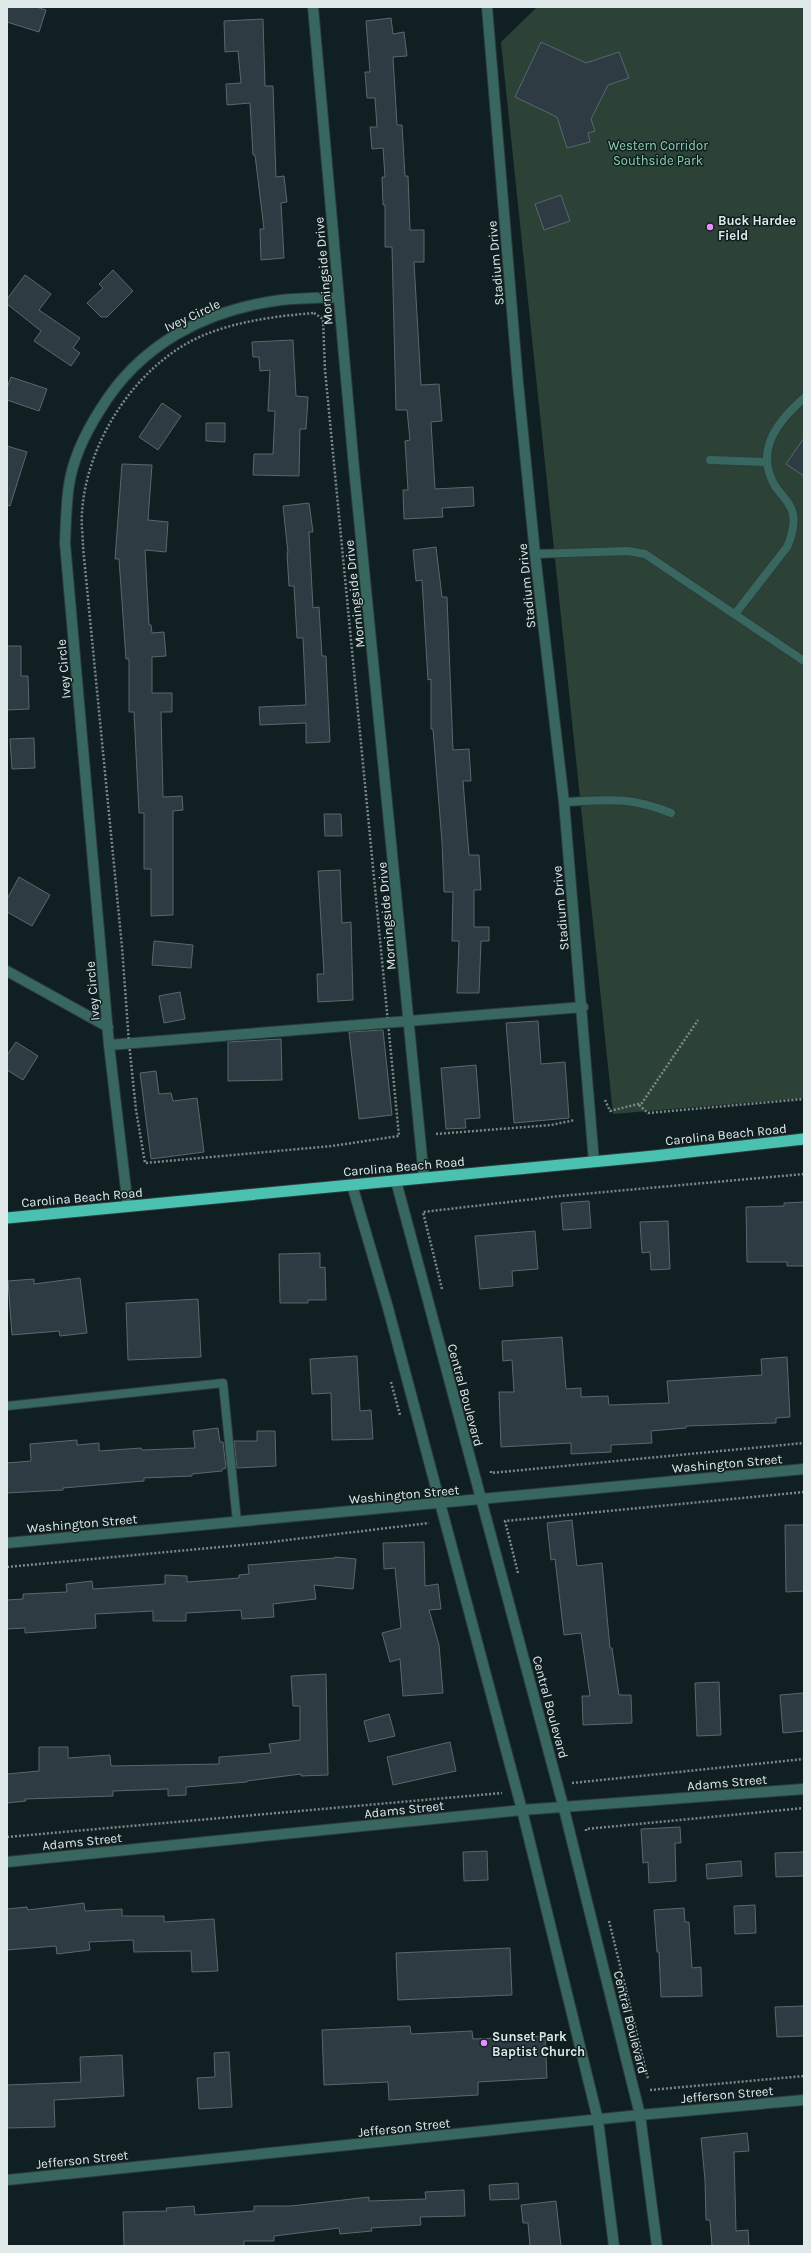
<svg xmlns="http://www.w3.org/2000/svg" width="811" height="2253" font-family="Karla,sans-serif">
	<style>
		.green { fill: #2c4236 }
		.building { fill: #2e3b42; stroke: #59676f }
		.lines { fill: none; stroke-linecap: round; stroke-linejoin: round }
		.service-casing { stroke: #2d3b3d; stroke-width: 10 }
		.minor-casing { stroke: #2d3b3d; stroke-width: 12 }
		.trunk-casing { stroke: #2d3b3d; stroke-width: 13 }
		.path { stroke: #7c888a; stroke-width: 2.5; stroke-dasharray: 2 2; stroke-linecap: butt }
		.service { stroke: #38675f; stroke-width: 8 }
		.minor { stroke: #38675f; stroke-width: 10 }
		.trunk { stroke: #4bc1b2; stroke-width: 11 }
		.poi-dot { fill: #e98dfe; stroke: #101f21; stroke-width: 1.5 }
		.labels { text-anchor: middle; stroke-width: 3; stroke-linejoin: round; paint-order: stroke }
		.park-label { font-size: 13px; fill: #8cd0ac; stroke: #101f21 }
		.poi-label { font-size: 13px; font-weight: bold; fill: #dfe9ea; stroke: #101f21; text-anchor: start }
		.street-label { font-size: 13px; fill: #dfe9ea; stroke: #101f21 }
	</style>
	<rect width="100%" height="100%" fill="#101f21"/>
	<path class="green" d="M 537,7 L 804,7 L 804,1098 L 613,1114 L 501,42 Z"/>
	<path class="building" d="M 7,7 L 36,7 L 46,10 L 39,32 L 7,22 Z
		M 391,18 L 393,34 L 404,32 L 407,56 L 393,57 L 397,125 L 402,125 L 405,176 L 408,176 L 410,230 L 424,230 L 424,262 L 414,262 L 421,385 L 439,384 L 442,421 L 431,422 L 435,489 L 473,487 L 474,506 L 442,508 L 443,517 L 404,519 L 403,490 L 408,490 L 405,441 L 410,440 L 407,410 L 396,410 L 392,247 L 385,247 L 385,205 L 383,205 L 382,177 L 385,177 L 383,148 L 372,149 L 370,127 L 377,127 L 375,98 L 367,98 L 365,72 L 370,72 L 366,21 Z
		M 263,19 L 265,86 L 273,86 L 276,177 L 284,176 L 287,202 L 281,203 L 284,258 L 261,260 L 260,229 L 264,229 L 255,155 L 253,155 L 250,103 L 227,105 L 226,84 L 241,83 L 238,51 L 225,52 L 224,21 Z
		M 541,42 L 586,63 L 619,52 L 629,78 L 608,85 L 591,119 L 595,131 L 588,133 L 590,142 L 567,148 L 557,117 L 515,97 Z
		M 561,195 L 570,221 L 544,230 L 535,204 Z
		M 113,270 L 133,291 L 107,317 L 101,317 L 87,303 L 103,288 L 99,284 Z
		M 25,275 L 51,294 L 39,310 L 80,338 L 73,348 L 80,353 L 71,366 L 34,341 L 41,331 L 7,304 L 7,299 Z
		M 293,340 L 296,396 L 308,397 L 306,429 L 300,429 L 299,476 L 253,475 L 254,454 L 273,454 L 275,411 L 268,411 L 270,370 L 260,371 L 259,357 L 253,357 L 252,342 Z
		M 11,377 L 47,389 L 39,411 L 7,400 L 7,388 Z
		M 162,403 L 181,416 L 158,450 L 139,437 Z
		M 206,423 L 225,423 L 225,442 L 206,441 Z
		M 804,438 L 804,476 L 786,464 Z
		M 7,446 L 27,452 L 10,506 L 7,505 Z
		M 122,464 L 152,465 L 148,520 L 168,522 L 166,552 L 145,550 L 149,625 L 151,625 L 152,633 L 164,632 L 166,656 L 152,657 L 152,693 L 172,693 L 172,712 L 161,712 L 163,797 L 182,796 L 183,810 L 173,811 L 173,915 L 151,916 L 151,869 L 144,869 L 144,813 L 139,813 L 134,712 L 129,712 L 129,659 L 126,659 L 119,559 L 115,559 Z
		M 309,503 L 313,532 L 309,532 L 313,608 L 319,607 L 322,656 L 326,656 L 330,742 L 306,743 L 306,723 L 260,725 L 259,707 L 306,705 L 303,638 L 297,638 L 294,586 L 289,586 L 287,553 L 288,553 L 283,506 Z
		M 436,547 L 442,597 L 447,597 L 453,750 L 469,749 L 471,781 L 463,781 L 469,855 L 479,855 L 481,890 L 474,890 L 474,927 L 489,927 L 489,941 L 481,941 L 479,993 L 457,993 L 459,941 L 452,941 L 453,892 L 444,892 L 442,842 L 433,729 L 431,729 L 431,679 L 428,680 L 422,580 L 416,581 L 413,550 Z
		M 7,646 L 21,646 L 21,676 L 28,676 L 29,709 L 7,710 Z
		M 34,738 L 35,768 L 12,769 L 10,739 Z
		M 324,814 L 341,814 L 342,836 L 325,836 Z
		M 340,870 L 342,923 L 351,922 L 353,1000 L 318,1002 L 317,974 L 324,974 L 318,871 Z
		M 19,877 L 50,895 L 32,926 L 7,912 L 7,899 Z
		M 154,941 L 193,945 L 191,968 L 152,965 Z
		M 180,992 L 185,1019 L 164,1023 L 159,996 Z
		M 538,1021 L 541,1064 L 565,1062 L 569,1118 L 514,1123 L 506,1023 Z
		M 383,1030 L 392,1115 L 359,1119 L 349,1032 Z
		M 281,1039 L 282,1080 L 228,1081 L 228,1042 Z
		M 16,1042 L 38,1056 L 23,1080 L 7,1070 L 7,1055 Z
		M 476,1065 L 480,1118 L 465,1119 L 466,1128 L 446,1129 L 441,1068 Z
		M 156,1071 L 159,1094 L 171,1093 L 173,1101 L 197,1098 L 204,1152 L 151,1159 L 140,1073 Z
		M 589,1201 L 591,1228 L 563,1230 L 561,1203 Z
		M 804,1202 L 804,1266 L 787,1266 L 787,1262 L 747,1262 L 746,1207 L 784,1206 L 784,1203 Z
		M 668,1221 L 670,1269 L 651,1270 L 650,1252 L 642,1253 L 640,1222 Z
		M 535,1231 L 538,1269 L 512,1271 L 513,1286 L 480,1289 L 475,1236 Z
		M 320,1253 L 320,1268 L 325,1267 L 326,1300 L 308,1300 L 308,1303 L 280,1303 L 279,1254 Z
		M 80,1278 L 87,1333 L 60,1336 L 59,1331 L 12,1335 L 8,1281 L 34,1279 L 34,1284 Z
		M 198,1299 L 201,1357 L 128,1360 L 126,1303 Z
		M 562,1337 L 566,1389 L 581,1388 L 581,1397 L 608,1396 L 609,1405 L 669,1403 L 667,1381 L 762,1375 L 761,1359 L 787,1357 L 790,1417 L 776,1418 L 776,1423 L 686,1426 L 686,1428 L 651,1431 L 652,1443 L 611,1445 L 611,1452 L 571,1454 L 571,1443 L 501,1447 L 499,1392 L 514,1392 L 512,1360 L 503,1361 L 502,1341 Z
		M 357,1356 L 360,1411 L 371,1410 L 373,1439 L 332,1440 L 331,1393 L 312,1394 L 310,1359 Z
		M 218,1428 L 220,1442 L 223,1442 L 226,1468 L 222,1469 L 222,1471 L 192,1474 L 192,1476 L 144,1478 L 144,1481 L 63,1488 L 63,1490 L 7,1493 L 7,1463 L 31,1461 L 30,1444 L 77,1440 L 77,1445 L 99,1443 L 99,1451 L 141,1448 L 142,1450 L 195,1448 L 193,1431 Z
		M 257,1431 L 275,1431 L 276,1466 L 237,1468 L 234,1441 L 257,1441 Z
		M 572,1520 L 577,1566 L 602,1563 L 610,1648 L 612,1648 L 619,1695 L 631,1695 L 632,1723 L 583,1725 L 582,1696 L 590,1696 L 581,1633 L 564,1635 L 555,1559 L 551,1560 L 547,1523 Z
		M 785,1525 L 804,1525 L 804,1591 L 786,1592 Z
		M 424,1542 L 425,1586 L 438,1584 L 441,1609 L 429,1610 L 439,1645 L 443,1693 L 403,1696 L 400,1659 L 390,1662 L 382,1633 L 401,1628 L 395,1568 L 384,1569 L 383,1543 Z
		M 335,1557 L 356,1559 L 353,1589 L 314,1585 L 316,1599 L 273,1604 L 274,1617 L 242,1619 L 241,1610 L 186,1613 L 186,1621 L 153,1621 L 153,1611 L 95,1614 L 96,1628 L 25,1633 L 25,1628 L 7,1629 L 7,1600 L 23,1599 L 23,1594 L 67,1592 L 66,1584 L 92,1581 L 93,1589 L 165,1584 L 165,1575 L 187,1576 L 187,1582 L 239,1578 L 239,1575 L 249,1574 L 248,1565 L 335,1558 Z
		M 326,1674 L 328,1775 L 301,1776 L 301,1774 L 247,1781 L 247,1782 L 186,1787 L 186,1795 L 168,1796 L 168,1789 L 113,1791 L 113,1796 L 25,1799 L 26,1801 L 7,1803 L 7,1774 L 39,1771 L 39,1747 L 68,1747 L 68,1758 L 110,1755 L 111,1766 L 219,1764 L 219,1757 L 271,1753 L 269,1744 L 300,1740 L 300,1706 L 293,1706 L 291,1676 Z
		M 719,1682 L 721,1735 L 697,1736 L 695,1683 Z
		M 804,1693 L 804,1731 L 783,1733 L 780,1695 Z
		M 389,1714 L 395,1736 L 369,1742 L 364,1721 Z
		M 450,1742 L 456,1771 L 393,1785 L 387,1757 Z
		M 680,1827 L 681,1843 L 675,1843 L 676,1881 L 649,1883 L 648,1862 L 643,1863 L 641,1829 Z
		M 487,1851 L 488,1880 L 464,1881 L 463,1852 Z
		M 804,1852 L 804,1876 L 776,1877 L 775,1853 Z
		M 741,1861 L 742,1876 L 707,1879 L 706,1864 Z
		M 84,1903 L 85,1911 L 122,1909 L 122,1916 L 164,1916 L 164,1922 L 214,1919 L 218,1971 L 192,1972 L 191,1951 L 134,1952 L 133,1940 L 89,1942 L 90,1950 L 57,1954 L 56,1946 L 7,1950 L 7,1909 L 27,1907 L 28,1910 Z
		M 755,1905 L 756,1933 L 735,1934 L 734,1906 Z
		M 684,1908 L 685,1922 L 689,1922 L 692,1968 L 701,1967 L 702,1996 L 661,1997 L 659,1952 L 657,1952 L 654,1910 Z
		M 510,1948 L 512,1995 L 398,2000 L 396,1953 Z
		M 804,2006 L 804,2036 L 777,2037 L 775,2007 Z
		M 410,2026 L 411,2034 L 472,2031 L 473,2039 L 545,2036 L 547,2078 L 478,2082 L 478,2095 L 389,2100 L 388,2082 L 324,2085 L 322,2030 Z
		M 229,2052 L 232,2107 L 199,2109 L 197,2078 L 215,2077 L 214,2053 Z
		M 122,2055 L 124,2096 L 54,2100 L 55,2127 L 7,2128 L 7,2085 L 81,2082 L 80,2057 Z
		M 747,2133 L 749,2151 L 734,2152 L 736,2231 L 748,2230 L 749,2246 L 712,2246 L 710,2220 L 706,2220 L 705,2180 L 701,2138 Z
		M 518,2183 L 519,2199 L 490,2200 L 489,2185 Z
		M 464,2190 L 465,2216 L 420,2217 L 421,2225 L 371,2228 L 372,2231 L 340,2234 L 339,2228 L 274,2236 L 274,2241 L 244,2241 L 244,2246 L 124,2246 L 123,2212 L 167,2211 L 166,2208 L 194,2206 L 195,2215 L 254,2211 L 254,2206 L 291,2206 L 369,2197 L 369,2201 L 426,2199 L 425,2192 Z
		M 556,2201 L 561,2246 L 530,2246 L 528,2223 L 523,2223 L 521,2205 Z"/>
	<g class="lines">
		<g class="service-casing">
			<path id="service" d="M 710,460 L 767,462
				M 535,554 L 628,551 L 645,554 L 804,661
				M 735,614 L 787,547 C 792,536 795,526 793,514 C 791,503 781,495 775,486 C 754,450 778,421 804,398
				M 564,802 C 608,800 628,796 671,813
				M 7,1406 L 223,1383 L 237,1522"/>
		</g>
		<g class="minor-casing">
			<path id="minor" d="M 313,7 L 354,468 L 424,1178
				M 487,7 L 518,383 L 535,554 L 564,802 L 594,1162
				M 7,971 L 108,1027
				M 109,1045 L 583,1007
				M 396,1181 L 564,1809 L 640,2115 L 657,2246
				M 352,1185 L 388,1308 L 522,1810 L 598,2120 L 614,2246
				M 128,1207 L 109,1045 L 65,543 C 66,524 66,504 69,485 C 73,458 86,432 100,410 C 140,344 205,310 281,300 C 300,298 319,298 338,297
				M 7,1543 L 804,1469
				M 7,1862 L 522,1810 L 804,1789
				M 7,2180 L 640,2115 L 804,2100"/>
		</g>
		<g class="trunk-casing">
			<path id="trunk" d="M 7,1218 L 654,1156 L 804,1139"/>
		</g>
		<path class="path" d="M 314,313 L 323,319 L 325,370 L 342,547 L 399,1136 L 332,1146 L 145,1163 L 136,1110 L 129,1043 L 122,947 L 83,547 C 83,536 81,524 82,513 C 86,442 137,363 204,335 C 238,321 277,316 314,313 Z
			M 605,1100 L 610,1111 L 642,1103 L 698,1020
			M 639,1105 L 648,1113 L 804,1099
			M 436,1134 L 551,1125 L 575,1120
			M 442,1289 L 423,1212 L 560,1196 L 804,1174
			M 391,1382 L 400,1415
			M 491,1471 L 491,1473 L 804,1443
			M 7,1567 L 263,1543 L 429,1523
			M 518,1573 L 505,1521 L 804,1492
			M 572,1783 L 804,1759
			M 586,1831 L 586,1829 L 804,1808
			M 7,1837 L 502,1793
			M 609,1921 L 648,2079
			M 650,2090 L 804,2076"/>
		<use href="#service" class="service"/>
		<use href="#minor" class="minor"/>
		<use href="#trunk" class="trunk"/>
	</g>
	<g class="poi-dot">
		<circle cx="710" cy="227" r="4"/>
		<circle cx="484" cy="2043" r="4"/>
	</g>
	<g class="labels">
		<g class="park-label">
			<text x="658" y="150">Western Corridor<tspan x="658" dy="15">Southside Park</tspan></text>
		</g>
		<g class="poi-label">
			<text x="718" y="225">Buck Hardee<tspan x="718" dy="15">Field</tspan></text>
			<text x="492" y="2041">Sunset Park<tspan x="492" dy="15">Baptist Church</tspan></text>
		</g>
		<g class="street-label">
			<text transform="translate(495 263) rotate(-95)" y="5">Stadium Drive</text>
			<text transform="translate(323 271) rotate(-95)" y="5">Morningside Drive</text>
			<text transform="translate(192 315) rotate(-25)" y="5">Ivey Circle</text>
			<text transform="translate(526 586) rotate(-96)" y="5">Stadium Drive</text>
			<text transform="translate(354 594) rotate(-96)" y="5">Morningside Drive</text>
			<text transform="translate(63 669) rotate(-95)" y="5">Ivey Circle</text>
			<text transform="translate(560 908) rotate(-95)" y="5">Stadium Drive</text>
			<text transform="translate(386 916) rotate(-95)" y="5">Morningside Drive</text>
			<text transform="translate(92 991) rotate(-95)" y="5">Ivey Circle</text>
			<text transform="translate(726 1134) rotate(-6)" y="5">Carolina Beach Road</text>
			<text transform="translate(404 1166) rotate(-5)" y="5">Carolina Beach Road</text>
			<text transform="translate(82 1197) rotate(-5)" y="5">Carolina Beach Road</text>
			<text transform="translate(466 1395) rotate(75)" y="5">Central Boulevard</text>
			<text transform="translate(727 1463) rotate(-5)" y="5">Washington Street</text>
			<text transform="translate(404 1494) rotate(-5)" y="5">Washington Street</text>
			<text transform="translate(82 1523) rotate(-5)" y="5">Washington Street</text>
			<text transform="translate(551 1707) rotate(75)" y="5">Central Boulevard</text>
			<text transform="translate(727 1782) rotate(-5)" y="5">Adams Street</text>
			<text transform="translate(404 1809) rotate(-6)" y="5">Adams Street</text>
			<text transform="translate(82 1841) rotate(-6)" y="5">Adams Street</text>
			<text transform="translate(631 2022) rotate(76)" y="5">Central Boulevard</text>
			<text transform="translate(727 2094) rotate(-5)" y="5">Jefferson Street</text>
			<text transform="translate(404 2127) rotate(-6)" y="5">Jefferson Street</text>
			<text transform="translate(82 2159) rotate(-6)" y="5">Jefferson Street</text>
		</g>
	</g>
	<rect width="811" height="2253" fill="none" stroke="#dfe9ea" stroke-width="16"/>
</svg>
